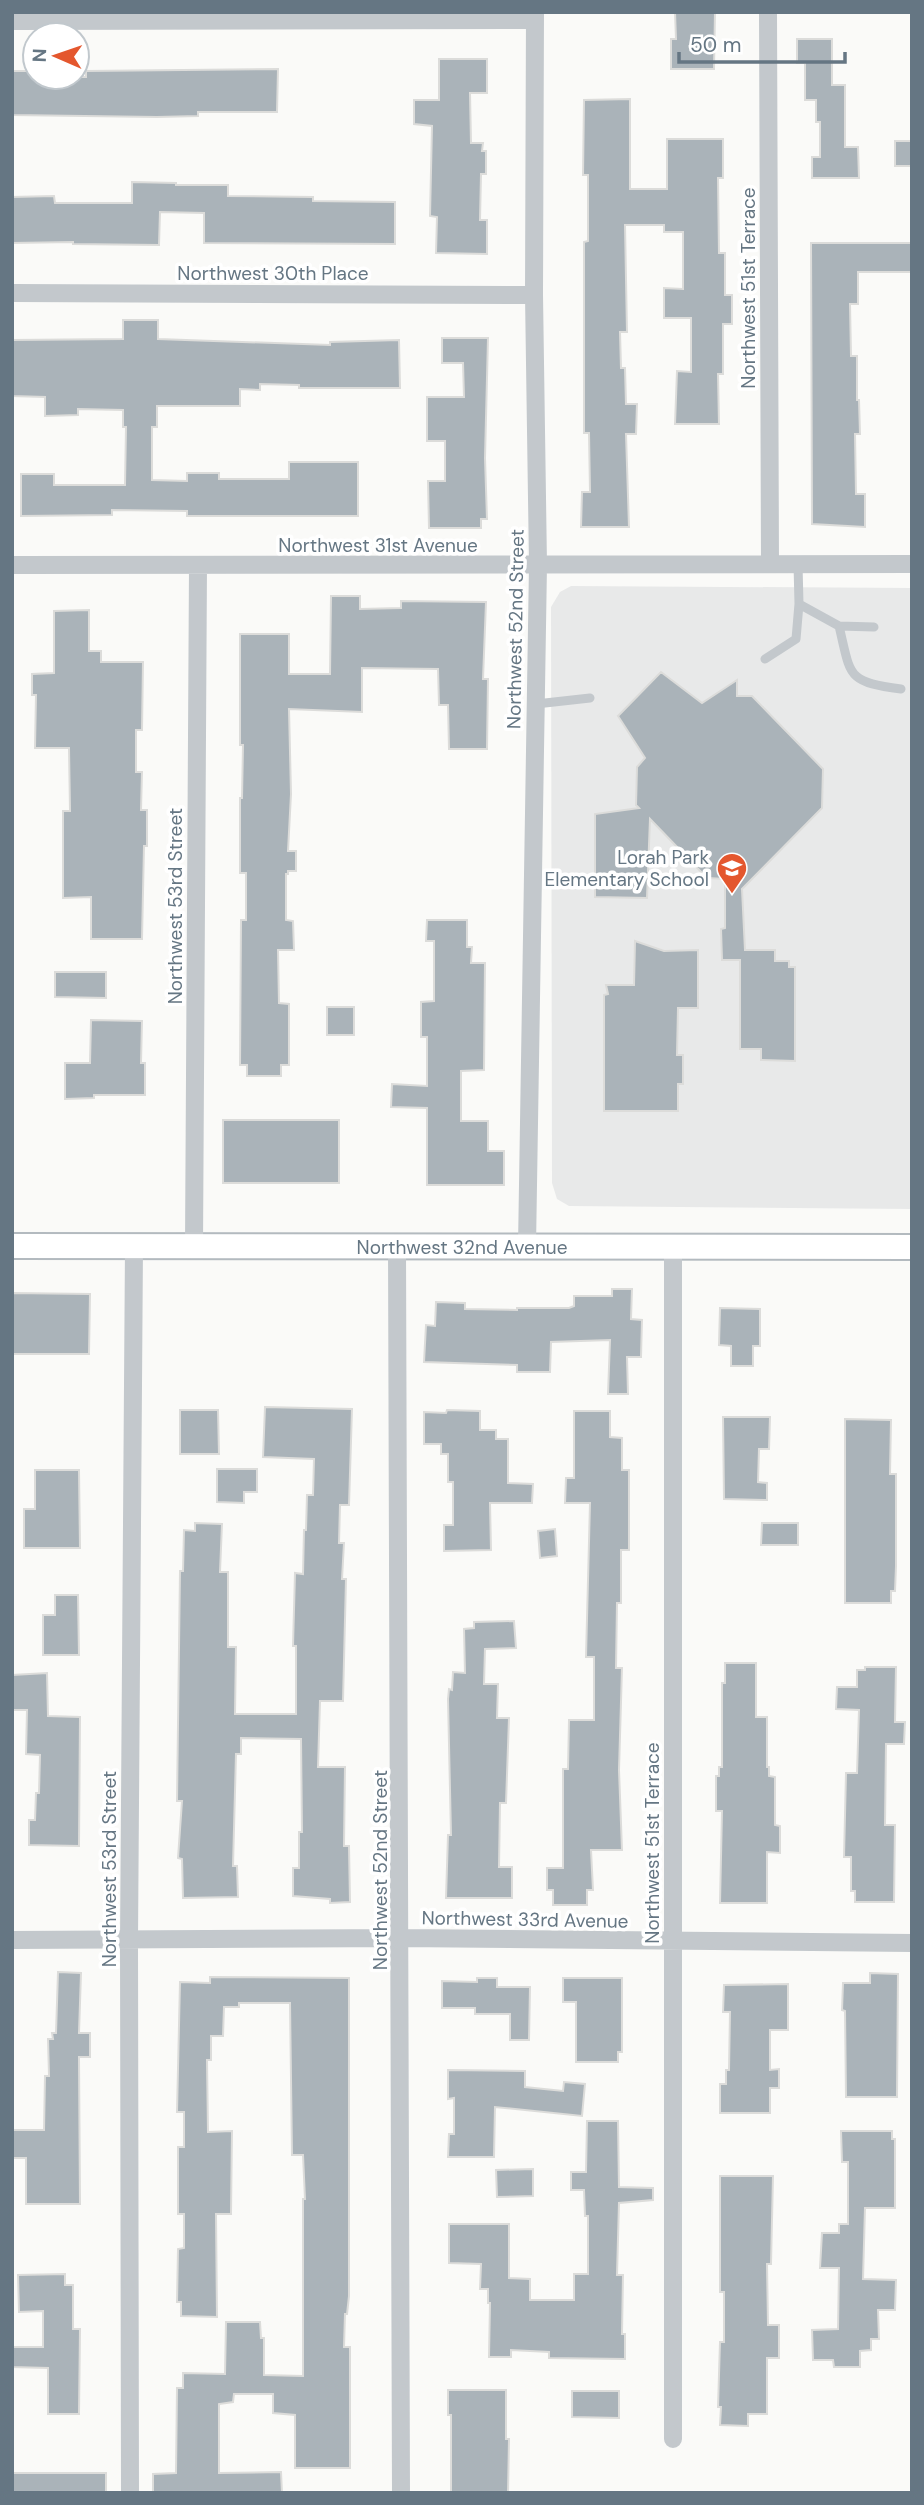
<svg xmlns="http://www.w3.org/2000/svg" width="924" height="2505" font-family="'DM Sans',sans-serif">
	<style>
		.built { fill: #e8e9e9 }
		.building { fill: #aab3b9; stroke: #dcdcda; stroke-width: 2 }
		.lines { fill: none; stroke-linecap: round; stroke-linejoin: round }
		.secondary-casing { stroke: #b3babf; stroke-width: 28 }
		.service { stroke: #c3c8cc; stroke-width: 9 }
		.minor { stroke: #c3c8cc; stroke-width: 18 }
		.secondary { stroke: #fff; stroke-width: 24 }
		.labels { text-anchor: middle; stroke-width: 7; stroke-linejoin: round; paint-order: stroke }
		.street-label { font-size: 19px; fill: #657683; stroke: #fff }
		.poi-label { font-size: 19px; fill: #657683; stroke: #fff; text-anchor: end }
	</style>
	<rect width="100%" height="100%" fill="#fafaf8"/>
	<path class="built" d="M 571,586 L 912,588 L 912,1209 L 569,1206 L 557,1199 L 552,1183 L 551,607 L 560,592 Z"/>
	<path class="building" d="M 675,12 L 715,12 L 714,69 L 671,69 L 671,39 L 676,39 Z
		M 797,39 L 832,39 L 832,85 L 845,85 L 845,147 L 858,147 L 859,178 L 812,178 L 812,157 L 820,157 L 820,122 L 816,122 L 816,100 L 805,100 L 805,63 L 797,63 Z
		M 439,59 L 487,59 L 487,93 L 470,93 L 471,143 L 483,143 L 482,151 L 486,151 L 486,174 L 481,174 L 480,220 L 487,220 L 487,254 L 436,253 L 437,217 L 430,216 L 432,126 L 414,124 L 414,100 L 439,100 Z
		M 278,69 L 277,112 L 198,112 L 198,116 L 157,117 L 12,115 L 12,71 L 32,71 L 32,77 L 86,77 L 86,71 Z
		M 630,99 L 630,189 L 667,189 L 667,139 L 723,139 L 723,178 L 718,178 L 719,253 L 725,253 L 725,295 L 732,295 L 732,324 L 723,324 L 723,374 L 718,374 L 719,424 L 675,424 L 677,371 L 691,372 L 691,318 L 664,318 L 664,288 L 683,289 L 683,232 L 664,232 L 664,225 L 625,225 L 627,332 L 620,332 L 621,368 L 625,368 L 626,404 L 637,404 L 636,434 L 626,434 L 629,527 L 581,527 L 582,492 L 590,492 L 589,433 L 584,433 L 584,242 L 588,241 L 588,175 L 583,175 L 584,100 Z
		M 895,141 L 912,141 L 912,166 L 895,166 Z
		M 132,182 L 176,183 L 176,185 L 228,185 L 228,196 L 313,197 L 313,201 L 395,202 L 395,244 L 204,243 L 204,213 L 160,212 L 159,245 L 73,244 L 73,242 L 12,243 L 12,197 L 54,196 L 55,203 L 132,203 Z
		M 811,243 L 912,243 L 912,272 L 858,272 L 858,304 L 850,304 L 851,356 L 857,356 L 857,400 L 859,400 L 860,434 L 855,434 L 856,494 L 865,494 L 865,527 L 812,524 Z
		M 123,320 L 158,320 L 158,339 L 330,345 L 330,342 L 399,340 L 400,388 L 299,388 L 299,385 L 260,384 L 260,390 L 240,389 L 240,406 L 157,406 L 157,427 L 152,427 L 152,480 L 187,481 L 187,473 L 219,473 L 219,479 L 289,479 L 289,462 L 358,462 L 358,516 L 187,516 L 187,511 L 112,510 L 112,515 L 21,516 L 21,474 L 54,474 L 54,485 L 125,485 L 126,427 L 123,427 L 123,410 L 78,409 L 78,415 L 45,416 L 45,397 L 12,396 L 12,340 L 123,339 Z
		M 442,338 L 488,338 L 485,458 L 487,519 L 481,519 L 481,528 L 429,528 L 428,481 L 445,481 L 445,441 L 427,441 L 427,397 L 464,397 L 463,363 L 442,363 Z
		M 331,596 L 360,596 L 360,609 L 401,608 L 401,601 L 486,602 L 483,679 L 488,679 L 487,749 L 449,749 L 448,705 L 439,705 L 438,669 L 362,668 L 362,712 L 289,709 L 291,794 L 288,851 L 296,851 L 296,871 L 288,871 L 288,874 L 286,874 L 286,920 L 293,921 L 294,950 L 278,950 L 279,1003 L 289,1004 L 289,1065 L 281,1065 L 281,1076 L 247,1076 L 247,1065 L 240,1065 L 241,920 L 246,920 L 246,873 L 240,873 L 240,798 L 242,798 L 243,745 L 240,745 L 240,634 L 289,634 L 289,674 L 330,674 Z
		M 89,610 L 89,651 L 101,651 L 101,662 L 143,662 L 142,730 L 136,730 L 136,772 L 142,772 L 141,810 L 147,810 L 147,846 L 144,846 L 142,939 L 91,939 L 91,897 L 63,898 L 63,811 L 70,811 L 69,748 L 35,748 L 36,695 L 32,695 L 32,674 L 54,673 L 54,611 Z
		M 661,672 L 702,703 L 737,680 L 737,696 L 752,696 L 823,769 L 822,808 L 742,889 L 745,950 L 775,950 L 775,961 L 789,961 L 789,967 L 795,967 L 795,1061 L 761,1060 L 761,1049 L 740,1049 L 740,960 L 722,960 L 721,929 L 725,928 L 725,879 L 707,878 L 650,819 L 647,898 L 595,897 L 595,814 L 639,808 L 636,805 L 637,767 L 645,758 L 618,716 Z
		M 427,920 L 467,920 L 467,947 L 472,947 L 471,963 L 485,963 L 484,1070 L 461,1071 L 461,1121 L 488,1121 L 488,1151 L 504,1151 L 504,1185 L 427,1185 L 427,1108 L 391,1107 L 392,1084 L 427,1086 L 427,1037 L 421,1037 L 421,1002 L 434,1001 L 434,941 L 426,941 Z
		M 635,941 L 664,951 L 698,950 L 698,1008 L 678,1008 L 677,1055 L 683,1055 L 683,1084 L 678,1084 L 678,1111 L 604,1111 L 604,995 L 608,994 L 606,985 L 634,985 Z
		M 55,972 L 106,972 L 106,998 L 55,997 Z
		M 327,1007 L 354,1007 L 354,1035 L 327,1035 Z
		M 91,1020 L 142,1021 L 141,1063 L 145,1063 L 145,1095 L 94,1095 L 94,1098 L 65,1099 L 65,1063 L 90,1063 Z
		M 223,1120 L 339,1120 L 339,1183 L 223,1183 Z
		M 612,1289 L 632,1289 L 631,1319 L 642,1320 L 641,1357 L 627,1357 L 628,1394 L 608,1394 L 610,1340 L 551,1342 L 550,1372 L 517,1372 L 517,1365 L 424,1362 L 426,1325 L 435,1326 L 436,1302 L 465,1303 L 465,1309 L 517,1310 L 517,1308 L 569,1308 L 574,1306 L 574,1296 L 612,1296 Z
		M 12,1293 L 90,1294 L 89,1354 L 12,1354 Z
		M 720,1308 L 760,1309 L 760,1346 L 753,1346 L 753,1366 L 731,1366 L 731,1346 L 719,1345 Z
		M 265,1407 L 352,1409 L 349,1505 L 340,1505 L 339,1543 L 344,1543 L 342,1579 L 346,1579 L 343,1701 L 320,1701 L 318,1767 L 345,1767 L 344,1846 L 349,1846 L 350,1902 L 330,1903 L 330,1899 L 293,1896 L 293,1868 L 299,1868 L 299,1832 L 302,1832 L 301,1739 L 241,1738 L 241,1754 L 236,1754 L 233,1866 L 237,1866 L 238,1897 L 183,1898 L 182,1859 L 178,1858 L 182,1801 L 177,1801 L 180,1571 L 183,1571 L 184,1530 L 195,1531 L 195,1523 L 222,1524 L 220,1572 L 228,1572 L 228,1647 L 236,1647 L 235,1714 L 296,1714 L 296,1646 L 293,1646 L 295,1573 L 303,1574 L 304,1530 L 306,1530 L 307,1495 L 313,1495 L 314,1459 L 263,1457 Z
		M 180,1410 L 218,1410 L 219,1454 L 180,1454 Z
		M 447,1410 L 480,1411 L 480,1430 L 496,1430 L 496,1439 L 508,1439 L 508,1483 L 533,1484 L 532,1503 L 490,1503 L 491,1550 L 444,1551 L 444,1525 L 453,1525 L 453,1482 L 448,1482 L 448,1454 L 441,1454 L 441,1444 L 424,1444 L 424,1412 L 446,1413 Z
		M 574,1411 L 610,1411 L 610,1437 L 622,1438 L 622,1470 L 629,1470 L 629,1550 L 621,1550 L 621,1603 L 617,1603 L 616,1668 L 622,1668 L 619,1770 L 622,1850 L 591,1850 L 593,1890 L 587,1890 L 587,1905 L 553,1905 L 553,1890 L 547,1890 L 547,1868 L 563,1868 L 563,1769 L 568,1769 L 569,1720 L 594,1720 L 594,1657 L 586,1657 L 590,1503 L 565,1503 L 566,1478 L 574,1478 Z
		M 723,1417 L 770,1417 L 769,1449 L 759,1449 L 758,1482 L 767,1483 L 767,1500 L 724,1499 Z
		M 845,1419 L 891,1420 L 890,1474 L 896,1474 L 896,1566 L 895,1591 L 891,1591 L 891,1603 L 845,1603 Z
		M 217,1469 L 257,1469 L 257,1492 L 244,1492 L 244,1503 L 217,1502 Z
		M 35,1470 L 79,1470 L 80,1548 L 24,1548 L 24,1509 L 35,1509 Z
		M 762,1523 L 798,1523 L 798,1545 L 761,1545 Z
		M 555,1529 L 557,1556 L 540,1558 L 538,1531 Z
		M 55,1595 L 78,1595 L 79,1655 L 43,1655 L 43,1615 L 55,1615 Z
		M 514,1621 L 516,1648 L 485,1649 L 484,1684 L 498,1684 L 497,1718 L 509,1718 L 506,1803 L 500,1803 L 499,1867 L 512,1867 L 512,1898 L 446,1898 L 448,1835 L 451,1835 L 448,1699 L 449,1689 L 452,1690 L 453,1672 L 465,1673 L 464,1629 L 474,1628 L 474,1622 Z
		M 725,1663 L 756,1663 L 756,1717 L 767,1717 L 767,1767 L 769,1767 L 769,1776 L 775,1777 L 775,1825 L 780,1826 L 780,1853 L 767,1852 L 767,1903 L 720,1903 L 722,1811 L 716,1811 L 716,1776 L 719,1776 L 719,1767 L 722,1767 L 722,1683 L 725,1683 Z
		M 865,1667 L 896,1667 L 895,1722 L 905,1722 L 904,1744 L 886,1744 L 885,1825 L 895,1825 L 894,1902 L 855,1902 L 855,1891 L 851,1891 L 851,1857 L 844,1857 L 846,1773 L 857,1773 L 859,1710 L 836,1709 L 837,1687 L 857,1687 L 857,1670 L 865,1670 Z
		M 47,1673 L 48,1716 L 80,1717 L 79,1846 L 29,1845 L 29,1820 L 35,1820 L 36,1793 L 39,1793 L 40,1755 L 26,1754 L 27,1710 L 12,1710 L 12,1675 Z
		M 58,1972 L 81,1973 L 79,2033 L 90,2033 L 90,2057 L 79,2057 L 80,2204 L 26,2204 L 26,2158 L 13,2158 L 13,2130 L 44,2130 L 45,2076 L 49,2076 L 48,2039 L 53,2039 L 52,2033 L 56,2033 Z
		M 870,1973 L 898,1974 L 897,2097 L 846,2097 L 845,2011 L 842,2010 L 843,1983 L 870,1983 Z
		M 210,1977 L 349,1978 L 349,2296 L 347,2314 L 345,2314 L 344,2347 L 350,2347 L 350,2468 L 295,2468 L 295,2415 L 273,2413 L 273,2394 L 234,2394 L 233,2402 L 219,2404 L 219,2473 L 281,2472 L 282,2493 L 153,2493 L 153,2474 L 176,2473 L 177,2388 L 183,2388 L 183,2373 L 225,2374 L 226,2322 L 260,2322 L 261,2338 L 264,2338 L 264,2375 L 303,2376 L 303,2199 L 305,2199 L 303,2155 L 292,2155 L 290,2003 L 239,2003 L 239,2007 L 224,2007 L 223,2036 L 211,2036 L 211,2060 L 207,2060 L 208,2132 L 232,2131 L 231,2214 L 216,2214 L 217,2317 L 181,2316 L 181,2302 L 177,2302 L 178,2249 L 184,2248 L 184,2214 L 178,2214 L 178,2147 L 184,2147 L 184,2112 L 177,2112 L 180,1982 L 210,1983 Z
		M 477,1978 L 497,1978 L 497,1987 L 530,1987 L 529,2040 L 510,2040 L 510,2014 L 475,2014 L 475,2008 L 442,2008 L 442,1981 L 477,1982 Z
		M 563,1978 L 622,1978 L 622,2052 L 618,2052 L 618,2062 L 576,2062 L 576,2002 L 563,2002 Z
		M 788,1984 L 788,2030 L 770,2030 L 770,2070 L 779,2069 L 779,2088 L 770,2088 L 770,2113 L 720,2113 L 720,2084 L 726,2084 L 726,2070 L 729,2070 L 730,2012 L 723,2012 L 724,1985 Z
		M 448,2070 L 525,2071 L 525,2087 L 563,2091 L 564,2082 L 585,2084 L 582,2116 L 495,2107 L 494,2157 L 448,2157 L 449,2134 L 454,2134 L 454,2098 L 448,2099 Z
		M 587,2121 L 618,2121 L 619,2187 L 653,2188 L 653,2200 L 619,2203 L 617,2275 L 623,2275 L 622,2334 L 625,2334 L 625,2359 L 549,2358 L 549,2352 L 511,2350 L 511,2357 L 489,2357 L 490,2303 L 488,2303 L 488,2289 L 480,2289 L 481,2264 L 449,2263 L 449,2224 L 509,2224 L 509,2278 L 530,2279 L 530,2300 L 574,2300 L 574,2274 L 588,2274 L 588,2216 L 585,2216 L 584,2190 L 571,2190 L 571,2172 L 586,2172 Z
		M 841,2131 L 892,2131 L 892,2139 L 895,2139 L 895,2208 L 865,2208 L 863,2279 L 896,2280 L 895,2310 L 878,2310 L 879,2339 L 871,2339 L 871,2350 L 860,2351 L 860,2367 L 834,2367 L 833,2360 L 813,2360 L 812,2330 L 838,2329 L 839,2268 L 820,2268 L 822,2233 L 839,2233 L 839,2224 L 848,2224 L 848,2162 L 842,2162 Z
		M 533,2169 L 533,2196 L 497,2197 L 496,2170 Z
		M 720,2176 L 773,2176 L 771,2264 L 767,2264 L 768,2325 L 779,2325 L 779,2358 L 767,2358 L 767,2414 L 748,2414 L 748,2426 L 720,2425 L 721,2407 L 718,2407 L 720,2342 L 724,2342 L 724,2292 L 720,2292 Z
		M 65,2274 L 65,2285 L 73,2285 L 73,2329 L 80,2329 L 79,2414 L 48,2414 L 48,2368 L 12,2367 L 12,2347 L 43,2347 L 43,2311 L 19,2312 L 18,2275 Z
		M 448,2390 L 506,2390 L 506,2439 L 509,2439 L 508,2493 L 451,2493 L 451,2415 L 448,2415 Z
		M 572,2391 L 619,2391 L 619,2418 L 572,2417 Z
		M 12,2473 L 106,2473 L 106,2493 L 12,2493 Z"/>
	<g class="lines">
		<g class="secondary-casing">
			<path id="secondary" d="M 12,1246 L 912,1247"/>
		</g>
		<path class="service" d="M 798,564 L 799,604 L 839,626 L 874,627
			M 839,626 C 851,676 846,682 901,689
			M 765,659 L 796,639 L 799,604
			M 536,704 L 590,698"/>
		<path class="minor" d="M 768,12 L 770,564
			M 12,21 L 535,20
			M 12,293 L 534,295
			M 12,565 L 912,564
			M 194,1246 L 198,566
			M 397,1247 L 401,2493
			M 527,1247 L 538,565 L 534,295 L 535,12
			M 12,1940 L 401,1938 L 912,1943
			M 673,2439 L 673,1247
			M 130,2493 L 129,1941 L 134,1246"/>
		<use href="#secondary" class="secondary"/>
	</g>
	<defs>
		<g id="school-pin" transform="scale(1.575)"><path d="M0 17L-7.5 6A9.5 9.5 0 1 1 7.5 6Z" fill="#e4572e" stroke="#fff"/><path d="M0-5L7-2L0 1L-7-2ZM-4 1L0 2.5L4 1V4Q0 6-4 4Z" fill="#fff"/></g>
	</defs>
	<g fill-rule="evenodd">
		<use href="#school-pin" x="732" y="868"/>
	</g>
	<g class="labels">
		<g class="street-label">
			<text x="273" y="280">Northwest 30th Place</text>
			<text transform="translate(748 288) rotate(-90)" y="7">Northwest 51st Terrace</text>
			<text x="378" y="552">Northwest 31st Avenue</text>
			<text transform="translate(515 629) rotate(-89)" y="7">Northwest 52nd Street</text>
			<text transform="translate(175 906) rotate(-90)" y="7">Northwest 53rd Street</text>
			<text x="462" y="1254">Northwest 32nd Avenue</text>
			<text transform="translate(652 1843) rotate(-90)" y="7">Northwest 51st Terrace</text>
			<text transform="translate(109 1869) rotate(-90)" y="7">Northwest 53rd Street</text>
			<text transform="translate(380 1870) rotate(-90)" y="7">Northwest 52nd Street</text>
			<text transform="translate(525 1919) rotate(1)" y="7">Northwest 33rd Avenue</text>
		</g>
		<g class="poi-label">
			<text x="709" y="864">Lorah Park<tspan x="709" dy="22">Elementary School</tspan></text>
		</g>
	</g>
	<rect width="924" height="2505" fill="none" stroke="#657683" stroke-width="28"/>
	<g transform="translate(56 56) rotate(272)"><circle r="33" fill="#ffffff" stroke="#c1c8cd" stroke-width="2"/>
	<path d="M0-5L12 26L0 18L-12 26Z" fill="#e4572e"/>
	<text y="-10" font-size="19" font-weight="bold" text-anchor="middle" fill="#657683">N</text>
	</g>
	<path d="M679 52v10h166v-10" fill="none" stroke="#657683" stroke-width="3.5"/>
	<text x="690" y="52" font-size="21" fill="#657683" stroke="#ffffff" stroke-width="5" paint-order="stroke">50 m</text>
</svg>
